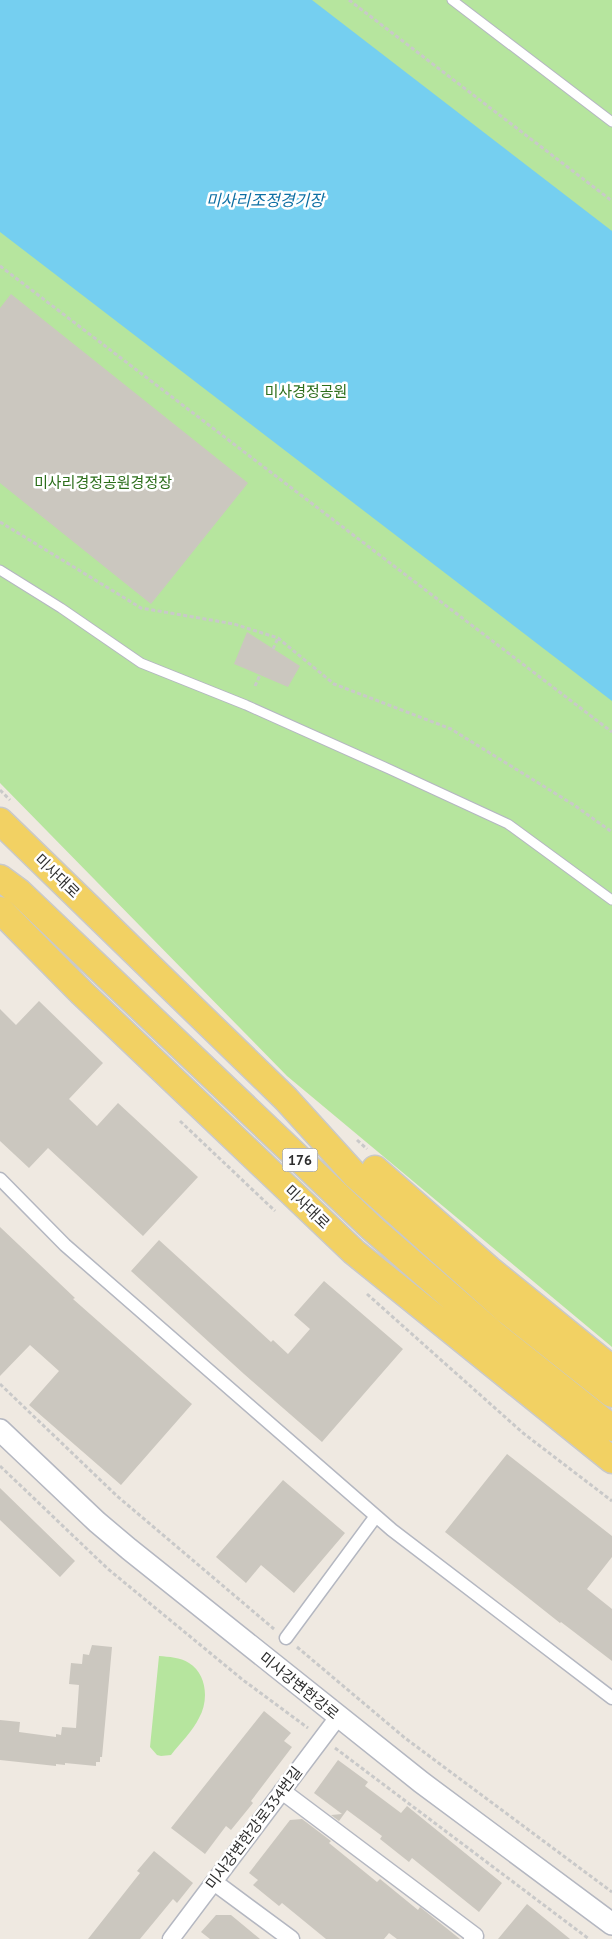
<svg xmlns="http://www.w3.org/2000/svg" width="612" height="1939" font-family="'PT Sans','Noto Sans KR',sans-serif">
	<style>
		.green { fill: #b6e59e }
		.water { fill: #75cff0 }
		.building { fill: #cbc7bf }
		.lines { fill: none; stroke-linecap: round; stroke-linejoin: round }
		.service-casing { stroke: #b4b7c1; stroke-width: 11 }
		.pedestrian-casing { stroke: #b4b7c1; stroke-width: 15 }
		.minor-casing { stroke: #b4b7c1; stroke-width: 19 }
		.tertiary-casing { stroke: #b4b7c1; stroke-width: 24 }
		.primary-casing { stroke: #c9c9c9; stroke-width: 29 }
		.path { stroke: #c9c9c9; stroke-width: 3; stroke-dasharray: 4 2.5; stroke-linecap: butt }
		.service { stroke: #fff; stroke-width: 9 }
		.pedestrian { stroke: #fff; stroke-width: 12 }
		.minor { stroke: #fff; stroke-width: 16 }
		.tertiary { stroke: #fff; stroke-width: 21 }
		.primary { stroke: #f2d163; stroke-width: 26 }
		.labels { text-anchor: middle; stroke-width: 5; stroke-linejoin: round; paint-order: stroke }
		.shield { fill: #fff; stroke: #6d6d6d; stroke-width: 1 }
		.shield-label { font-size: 14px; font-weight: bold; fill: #2e2e2e }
		.park-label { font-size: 15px; fill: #2c6e1b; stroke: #fff }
		.street-label { font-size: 15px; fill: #2e2e2e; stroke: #fff }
		.water-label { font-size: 16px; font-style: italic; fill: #0d6fa3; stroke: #fff }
	</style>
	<rect width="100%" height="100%" fill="#efe9e1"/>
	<path class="green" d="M 0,0 L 612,0 L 612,1347 L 287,1076 L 0,783 Z
		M 159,1656 C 169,1657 180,1657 189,1663 C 207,1674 209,1701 199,1718 C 193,1731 180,1743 171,1755 L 161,1756 L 157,1755 L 150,1747 Z"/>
	<path class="water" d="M 0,0 L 312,0 L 612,231 L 612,701 L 0,232 Z"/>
	<path class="building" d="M 11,294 L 248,483 L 151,604 L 0,483 L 0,308 Z
		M 247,632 L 300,666 L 288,687 L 234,664 Z
		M 39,1001 L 103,1063 L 69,1099 L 97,1126 L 118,1103 L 198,1177 L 143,1236 L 48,1148 L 29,1168 L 0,1141 L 0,1009 L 16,1025 Z
		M 0,1227 L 75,1298 L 73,1299 L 192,1404 L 121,1485 L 29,1405 L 59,1371 L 30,1345 L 0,1376 Z
		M 159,1240 L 271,1342 L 273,1340 L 288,1354 L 310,1329 L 294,1315 L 324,1281 L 403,1349 L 322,1442 L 244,1374 L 131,1271 Z
		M 507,1454 L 612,1536 L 612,1557 L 587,1589 L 612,1609 L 612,1661 L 561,1622 L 560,1623 L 445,1532 Z
		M 283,1480 L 345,1533 L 294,1593 L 261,1565 L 246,1583 L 216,1557 Z
		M 0,1488 L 75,1561 L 60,1577 L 0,1520 Z
		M 92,1645 L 112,1647 L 102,1757 L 100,1757 L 100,1762 L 96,1762 L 96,1766 L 65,1763 L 65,1765 L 56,1764 L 56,1766 L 0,1760 L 0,1720 L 20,1722 L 19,1732 L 56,1737 L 56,1734 L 61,1735 L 62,1727 L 76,1728 L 79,1685 L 69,1684 L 71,1663 L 82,1664 L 83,1654 L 89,1655 Z
		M 264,1711 L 291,1733 L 284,1741 L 292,1747 L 251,1801 L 253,1803 L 231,1830 L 226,1826 L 205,1854 L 171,1828 Z
		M 338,1760 L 368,1782 L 365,1786 L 401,1813 L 407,1806 L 502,1883 L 479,1912 L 412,1858 L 409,1862 L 380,1839 L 382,1836 L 347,1810 L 339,1821 L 331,1815 L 342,1814 L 314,1793 Z
		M 302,1819 L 331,1841 L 329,1843 L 377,1882 L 380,1879 L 418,1910 L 420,1907 L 460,1939 L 397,1939 L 389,1933 L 384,1939 L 326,1939 L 282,1903 L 279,1906 L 253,1885 L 258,1880 L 249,1873 L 290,1820 Z
		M 154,1851 L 193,1883 L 177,1903 L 173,1899 L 140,1939 L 88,1939 L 140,1873 L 137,1871 Z
		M 527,1904 L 570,1939 L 498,1939 Z
		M 216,1915 L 231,1915 L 260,1939 L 210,1939 L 201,1932 Z"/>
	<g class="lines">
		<g class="service-casing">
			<path id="service" d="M 452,0 L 612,122
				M 0,570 L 61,608 L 141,663 L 246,705 L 389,769 L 508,824 L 612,900"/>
		</g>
		<g class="pedestrian-casing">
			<path id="pedestrian" d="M 0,1179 L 65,1245 L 392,1530 L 612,1698
				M 286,1638 L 376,1516"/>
		</g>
		<g class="minor-casing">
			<path id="minor" d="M 282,1791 L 475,1936 L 472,1939
				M 214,1882 L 291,1939
				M 171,1939 L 338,1717"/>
		</g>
		<g class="tertiary-casing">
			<path id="tertiary" d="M 0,1430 L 97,1522 L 129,1549 L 421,1782 L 612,1924"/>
		</g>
		<g class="primary-casing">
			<path id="primary" d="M 0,821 L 286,1099 L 355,1175 L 506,1310 L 612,1394
				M 0,878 L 19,892 L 372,1228 L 495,1335 L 612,1428
				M 0,910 L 82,993 L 354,1252 L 612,1460
				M 375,1169 L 489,1269 L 612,1369"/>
		</g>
		<path class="path" d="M 349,0 L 612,201
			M 0,266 L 612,732
			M 0,522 L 141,608 L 234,624 L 278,638 L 334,684 L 451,729 L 574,805 L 612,832
			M 273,649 L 278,638
			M 255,686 L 260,675
			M 0,790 L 10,800
			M 180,1121 L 275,1211
			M 357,1140 L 367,1149
			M 367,1294 L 523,1433 L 612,1501
			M 0,1384 L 117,1496 L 274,1629
			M 0,1466 L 108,1569 L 243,1680 L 308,1728
			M 297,1647 L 405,1738 L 612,1892
			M 335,1748 L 589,1939"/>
		<use href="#service" class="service"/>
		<use href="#pedestrian" class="pedestrian"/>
		<use href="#minor" class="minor"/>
		<use href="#tertiary" class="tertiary"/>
		<use href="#primary" class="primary"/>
	</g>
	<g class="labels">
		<rect class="shield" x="282.5" y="1148.5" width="35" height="23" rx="4"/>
		<g class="shield-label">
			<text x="300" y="1165">176</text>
		</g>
		<g class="park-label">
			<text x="306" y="397">미사경정공원</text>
			<text x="103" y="488">미사리경정공원경정장</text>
		</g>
		<g class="street-label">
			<text transform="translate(57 876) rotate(44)" y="5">미사대로</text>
			<text transform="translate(307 1207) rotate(44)" y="5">미사대로</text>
			<text transform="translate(299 1686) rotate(39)" y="5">미사강변한강로</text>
			<text transform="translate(254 1828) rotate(-53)" y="5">미사강변한강로334번길</text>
		</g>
		<g class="water-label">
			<text x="265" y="206">미사리조정경기장</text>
		</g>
	</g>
</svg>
